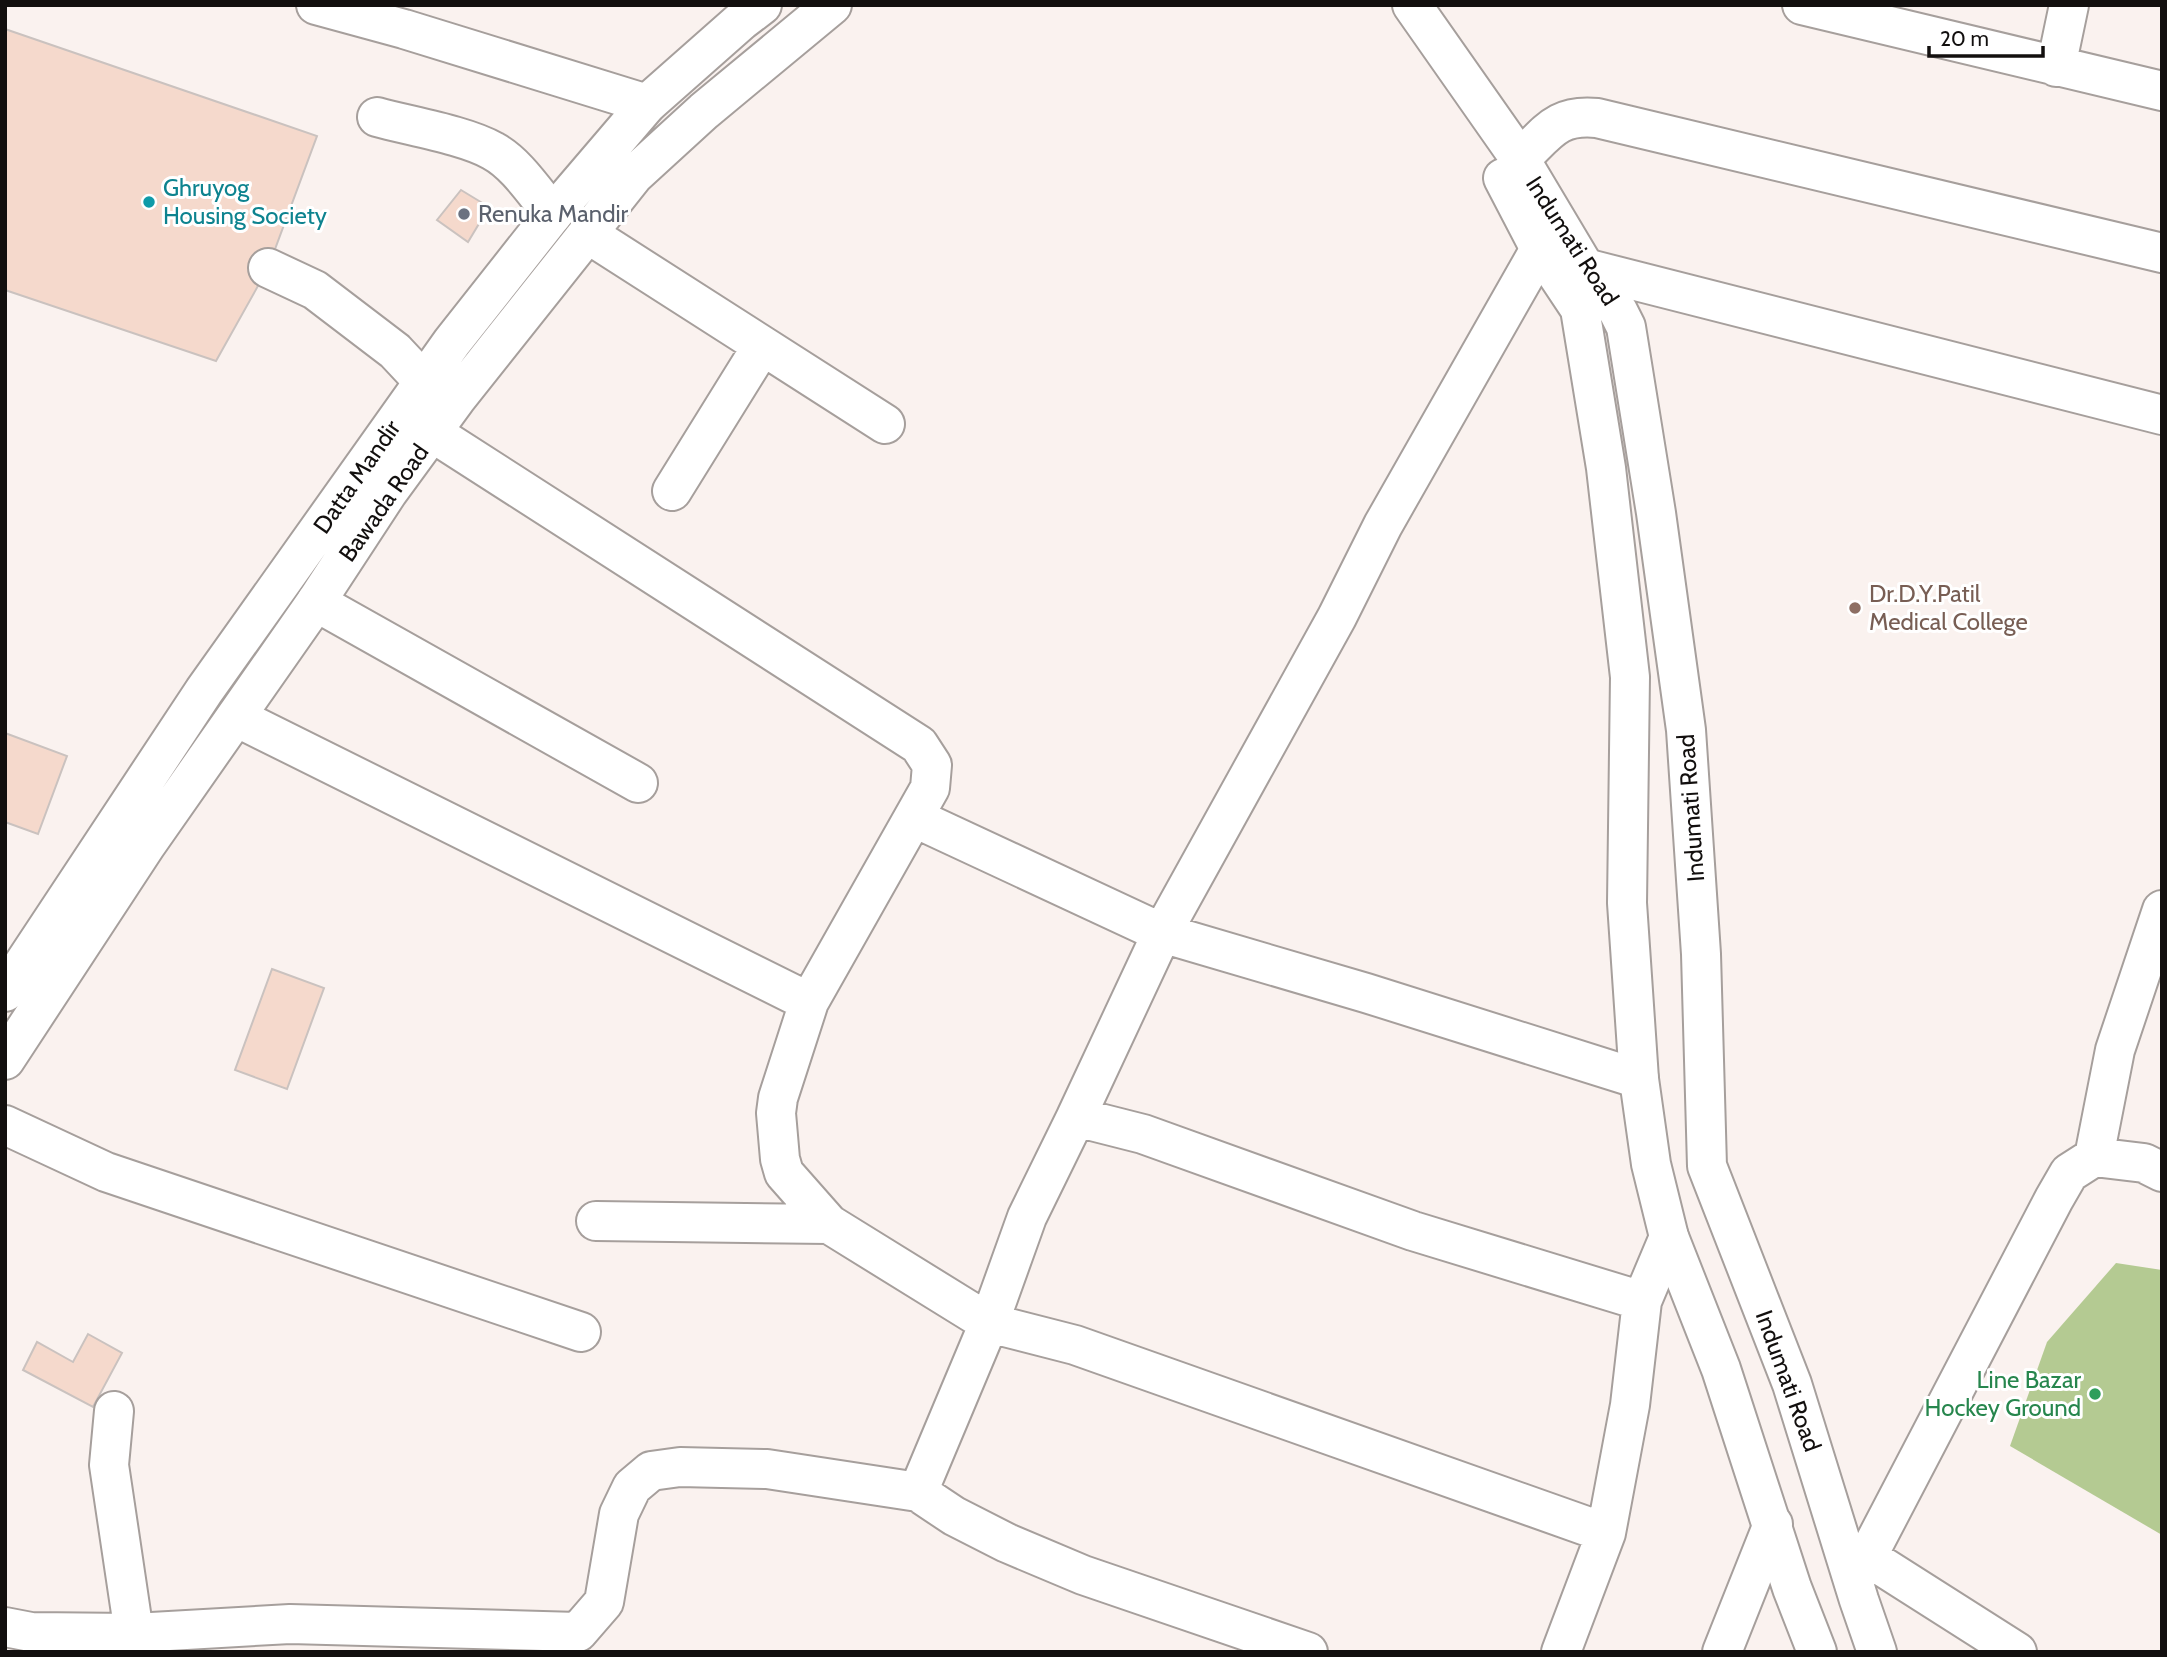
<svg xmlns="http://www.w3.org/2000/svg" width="2167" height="1657" font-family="Cabin,sans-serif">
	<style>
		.green { fill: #b4ca92 }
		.building { fill: #f5d9cc; stroke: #cac2bf; stroke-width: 2 }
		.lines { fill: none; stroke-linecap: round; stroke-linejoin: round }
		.minor-casing { stroke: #a69f9c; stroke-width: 42 }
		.major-casing { stroke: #a69f9c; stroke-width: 42 }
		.minor { stroke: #fff; stroke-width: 38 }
		.major { stroke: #fff; stroke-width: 38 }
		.culture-dot { fill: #0f9aa8; stroke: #fff; stroke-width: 2.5 }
		.worship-dot { fill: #6b7280; stroke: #fff; stroke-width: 2.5 }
		.education-dot { fill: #8d6e63; stroke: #fff; stroke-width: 2.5 }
		.leisure-dot { fill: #2e9e5b; stroke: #fff; stroke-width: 2.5 }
		.labels { text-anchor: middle; stroke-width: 6; stroke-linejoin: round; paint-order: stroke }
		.culture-label { font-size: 24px; fill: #0d838f; stroke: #fff; text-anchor: start }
		.worship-label { font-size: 24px; fill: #5b616d; stroke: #fff; text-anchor: start }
		.street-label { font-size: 24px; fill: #120f0e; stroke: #fff }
		.education-label { font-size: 24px; fill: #785e54; stroke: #fff; text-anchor: start }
		.leisure-label { font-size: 24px; fill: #27864d; stroke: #fff; text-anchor: end }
	</style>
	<rect width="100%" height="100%" fill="#faf2ef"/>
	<path class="green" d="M 2116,1263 L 2162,1270 L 2162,1535 L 2010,1446 L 2047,1342 Z"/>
	<path class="building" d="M 5,29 L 317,136 L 268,268 L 216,361 L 5,290 Z
		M 461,190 L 489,207 L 468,242 L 437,220 Z
		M 5,733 L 67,756 L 38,834 L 5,822 Z
		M 272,969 L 324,988 L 287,1089 L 235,1070 Z
		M 88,1334 L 122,1353 L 93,1407 L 23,1370 L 37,1342 L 73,1362 Z"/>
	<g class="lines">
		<g class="minor-casing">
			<path id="minor" d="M 316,5 L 404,29 L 647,104
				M 1802,5 L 2162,91
				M 2056,67 L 2069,5
				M 377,117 C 409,126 465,135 493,151 C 517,164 535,193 553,214
				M 1520,159 C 1548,133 1556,114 1597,118 L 2162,253
				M 588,234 L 885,424
				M 268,268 L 315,290 L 395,351 L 424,382
				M 1585,268 L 2162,415
				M 433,433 L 919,745 L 932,765 L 930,788 L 809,1002 L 778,1098 L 776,1113 L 780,1159 L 784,1173 L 829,1224 L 989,1323 L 1075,1345 L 1606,1533
				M 672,491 L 762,346
				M 316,602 L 638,783
				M 236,717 L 809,1002
				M 915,818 L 1162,933 L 1337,617 L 1383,525 L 1540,249
				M 2162,910 L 2115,1050 L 2094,1157 L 2144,1163 L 2162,1172
				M 1076,1117 L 1162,933 L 1366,993 L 1639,1079
				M 5,1125 L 106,1172 L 581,1332
				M 596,1221 L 829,1224
				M 114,1411 L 109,1465 L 134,1633
				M 918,1492 L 989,1323 L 1027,1217 L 1076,1117 L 1143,1134 L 1413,1231 L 1642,1301
				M 1866,1556 L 2017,1652
				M 1854,1582 L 2054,1199 L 2069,1173 L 2094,1157
				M 5,1627 L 31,1632 L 134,1633 L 290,1624 L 578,1632 L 604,1602 L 619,1514 L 632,1487 L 651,1471 L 680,1467 L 767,1469 L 918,1492 L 954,1516 L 1007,1543 L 1083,1575 L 1308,1652
				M 1561,1652 L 1606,1533 L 1630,1405 L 1642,1301 L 1669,1237
				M 1722,1652 L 1773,1524"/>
		</g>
		<g class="major-casing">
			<path id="major" d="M 1412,5 L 1520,159 L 1585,268 L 1618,311 L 1626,327 L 1656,513 L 1686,730 L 1701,954 L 1707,1166 L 1792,1384 L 1859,1600 L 1877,1652
				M 1503,178 L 1540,249 L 1580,309 L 1606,468 L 1630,677 L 1627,903 L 1639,1079 L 1651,1164 L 1669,1237 L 1721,1369 L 1792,1588 L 1817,1652
				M 5,992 L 204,691 L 452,342 L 553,214 L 647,104 L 741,21 L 762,5
				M 5,1060 L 146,845 L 316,602 L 388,492 L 456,399 L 634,175 L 704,111 L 832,5"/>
		</g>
		<use href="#minor" class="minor"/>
		<use href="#major" class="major"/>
	</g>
	<circle class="culture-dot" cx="149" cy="202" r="7"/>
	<circle class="worship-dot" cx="464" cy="214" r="7"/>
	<circle class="education-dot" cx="1855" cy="608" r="7"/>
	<circle class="leisure-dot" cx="2095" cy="1394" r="7"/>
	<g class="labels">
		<g class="culture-label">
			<text x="163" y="196">Ghruyog<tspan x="163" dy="28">Housing Society</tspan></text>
		</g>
		<g class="worship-label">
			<text x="478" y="222">Renuka Mandir</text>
		</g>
		<g class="street-label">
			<text transform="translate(1572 241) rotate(57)" y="8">Indumati Road</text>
			<text transform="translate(357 477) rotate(-55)" y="8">Datta Mandir</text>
			<text transform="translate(384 503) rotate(-55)" y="8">Bawada Road</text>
			<text transform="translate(1691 808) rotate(-94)" y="8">Indumati Road</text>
			<text transform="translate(1788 1381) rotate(70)" y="8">Indumati Road</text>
		</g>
		<g class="education-label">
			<text x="1869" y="602">Dr.D.Y.Patil<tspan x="1869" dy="28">Medical College</tspan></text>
		</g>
		<g class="leisure-label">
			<text x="2081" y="1388">Line Bazar<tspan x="2081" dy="28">Hockey Ground</tspan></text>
		</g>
	</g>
	<rect width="2167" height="1657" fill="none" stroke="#120f0e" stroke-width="14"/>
	<path d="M1929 46v10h114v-10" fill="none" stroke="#120f0e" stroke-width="3.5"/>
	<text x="1940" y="46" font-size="21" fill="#120f0e" stroke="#ffffff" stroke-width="5" paint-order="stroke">20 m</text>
</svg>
